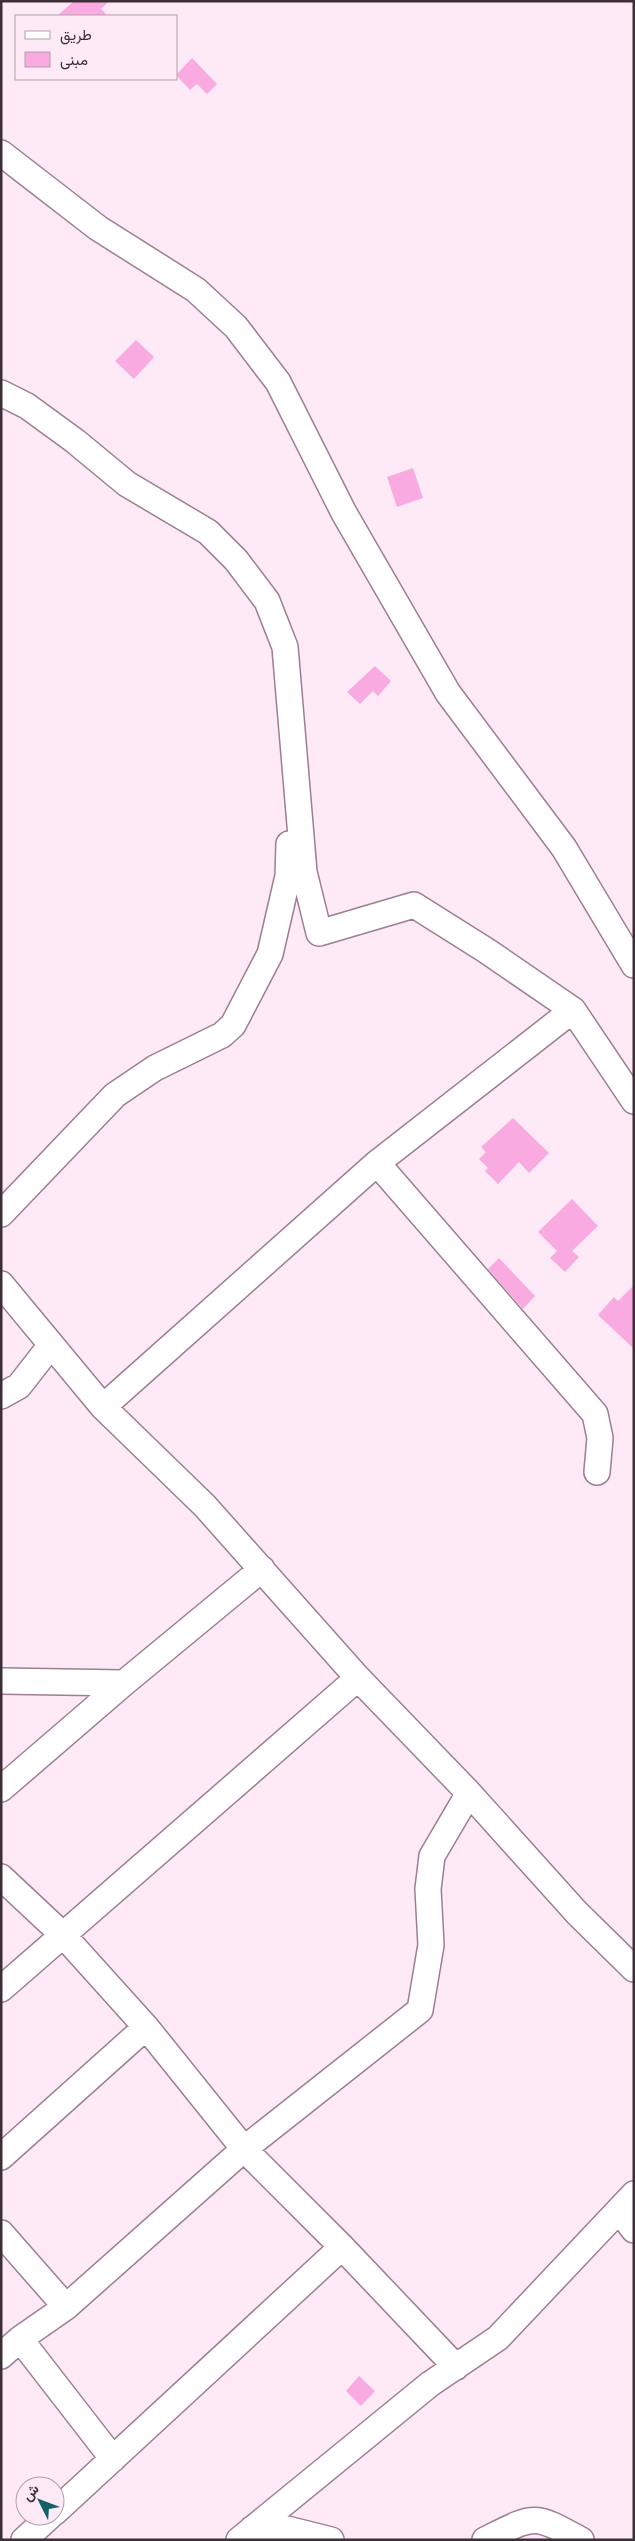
<svg xmlns="http://www.w3.org/2000/svg" width="635" height="2541" font-family="'Source Sans 3',Vazirmatn,sans-serif">
	<style>
		.building { fill: #f9aae0 }
		.lines { fill: none; stroke-linecap: round; stroke-linejoin: round }
		.minor-casing { stroke: #9d7e92; stroke-width: 28 }
		.minor { stroke: #fff; stroke-width: 25 }
	</style>
	<rect width="100%" height="100%" fill="#feeaf7"/>
	<path class="building" d="M 74,1 L 109,1 L 101,9 L 108,16 L 57,16 Z
		M 192,58 L 217,84 L 207,94 L 197,84 L 190,90 L 176,75 Z
		M 136,340 L 154,357 L 134,379 L 115,361 Z
		M 413,468 L 423,498 L 397,507 L 387,477 Z
		M 375,666 L 391,681 L 378,696 L 373,691 L 360,704 L 347,692 Z
		M 513,1118 L 549,1153 L 529,1173 L 519,1162 L 498,1184 L 485,1171 L 488,1168 L 479,1159 L 486,1152 L 481,1147 Z
		M 572,1199 L 598,1226 L 572,1251 L 579,1257 L 565,1272 L 550,1258 L 557,1251 L 538,1232 Z
		M 499,1258 L 535,1296 L 523,1309 L 488,1269 Z
		M 634,1285 L 634,1349 L 598,1315 L 614,1297 L 618,1301 Z
		M 359,2376 L 375,2391 L 361,2406 L 346,2391 Z"/>
	<g class="lines">
		<g class="minor-casing">
			<path id="minor" d="M 1,153 L 98,228 L 196,290 L 236,327 L 278,382 L 344,513 L 448,693 L 564,848 L 634,965
				M 1,393 L 27,406 L 75,441 L 127,484 L 208,532 L 236,560 L 267,601 L 285,647 L 304,872 L 319,933 L 414,905 L 487,951 L 573,1010 L 634,1101
				M 377,1163 L 595,1414 L 600,1438 L 597,1472
				M 1,1214 L 115,1095 L 155,1068 L 222,1035 L 233,1025 L 270,954 L 288,876 L 289,844
				M 1,1284 L 103,1407 L 205,1506 L 358,1678 L 469,1793 L 577,1913 L 634,1969
				M 1,1396 L 19,1386 L 51,1345
				M 103,1407 L 377,1163 L 573,1010
				M 1,1681 L 124,1683
				M 1,1789 L 124,1683 L 262,1569
				M 1,1877 L 64,1936 L 146,2027 L 244,2149 L 342,2247 L 456,2367
				M 1,1989 L 358,1678
				M 1,2157 L 146,2027
				M 619,2210 L 634,2230
				M 1,2233 L 66,2307
				M 20,2339 L 113,2459
				M 1,2356 L 20,2339 L 66,2307 L 244,2149 L 420,2010 L 431,1945 L 428,1889 L 432,1856 L 469,1793
				M 55,2512 L 342,2247
				M 252,2529 L 287,2529 L 331,2540
				M 24,2540 L 50,2516
				M 239,2540 L 430,2384 L 498,2338 L 634,2194
				M 485,2540 C 535,2515 532,2513 581,2540"/>
		</g>
		<use href="#minor" class="minor"/>
	</g>
	<rect width="635" height="2541" fill="none" stroke="#3c2f37" stroke-width="5"/>
	<rect x="15" y="15" width="162" height="65" fill="#feeaf7" stroke="#b09faa"/>
	<rect x="25" y="31" width="25" height="8" fill="#ffffff" stroke="#b09faa"/>
	<text x="60" y="40" font-size="15" fill="#3c2f37">طريق</text>
	<rect x="25" y="52" width="25" height="15" fill="#f9aae0" stroke="#b09faa"/>
	<text x="60" y="65" font-size="15" fill="#3c2f37">مبنى</text>
	<g transform="translate(40 2501) rotate(312)"><circle r="24" fill="#feeaf7" stroke="#b09faa"/>
	<path d="M0-4L9 19L0 12L-9 19Z" fill="#116267"/>
	<text y="-8" font-size="14" font-weight="bold" text-anchor="middle" fill="#3c2f37">ش</text>
	</g>
</svg>
